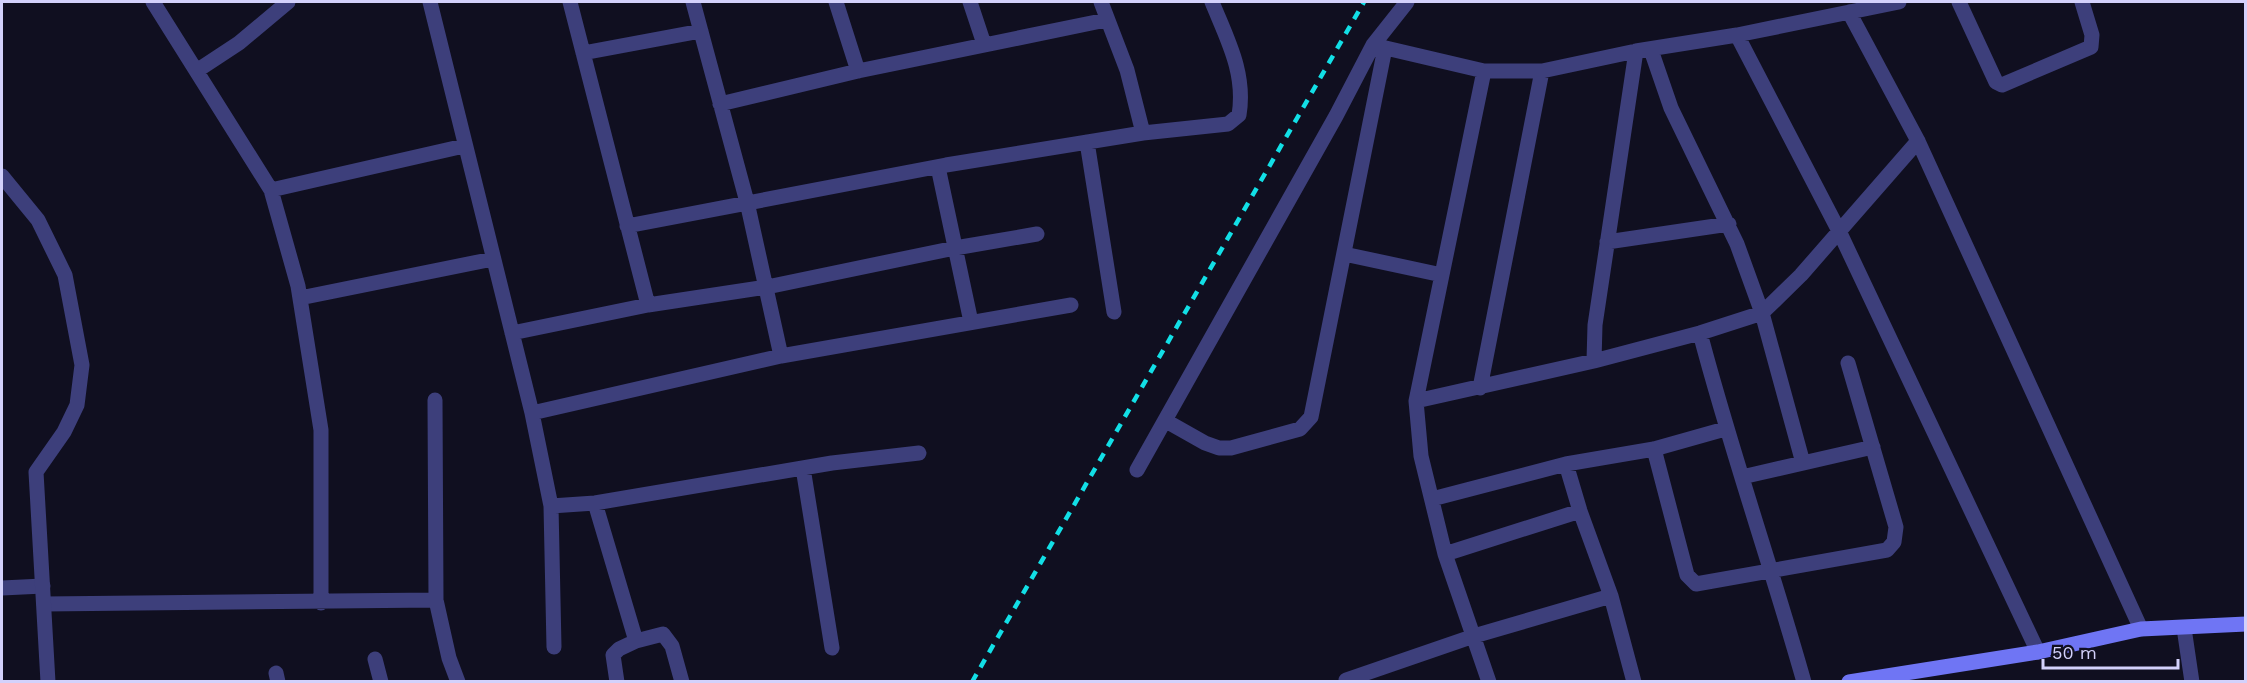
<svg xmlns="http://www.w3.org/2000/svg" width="2247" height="683" font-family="'Work Sans',sans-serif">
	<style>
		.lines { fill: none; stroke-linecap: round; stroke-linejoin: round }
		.minor { stroke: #3d3f7b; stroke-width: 15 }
		.tertiary { stroke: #3d3f7b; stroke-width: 15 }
		.secondary { stroke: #6f75f4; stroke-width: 15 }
		.rail { stroke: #12dfe6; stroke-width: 4.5; stroke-dasharray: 9 8; stroke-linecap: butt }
	</style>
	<rect width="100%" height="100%" fill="#100f20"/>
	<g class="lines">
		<path class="minor" d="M 153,2 L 271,190 L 298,286 L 321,430 L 321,603
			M 430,2 L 532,413 L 551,506 L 554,647
			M 570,2 L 648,305
			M 693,2 L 747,202 L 781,356
			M 836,2 L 858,71
			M 970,2 L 984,44
			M 1101,2 L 1127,70 L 1143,133
			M 1959,2 L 1996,82 L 2002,85 L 2091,47 L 2092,35 L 2082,2
			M 1849,12 L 1918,141 L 2141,629
			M 1737,35 L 1839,231 L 2038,652
			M 1373,45 L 1484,71 L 1542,71 L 1636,51 L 1737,35 L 1899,2
			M 1651,50 L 1671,108 L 1737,244 L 1762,313 L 1803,463
			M 583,53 L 701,31
			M 198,70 L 239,43 L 288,2
			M 1484,71 L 1416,401 L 1421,456 L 1445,554 L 1489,682
			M 720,104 L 858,71 L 1106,20
			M 1087,142 L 1114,312
			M 938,167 L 971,322
			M 271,190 L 464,146
			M 627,226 L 946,165 L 1143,133 L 1228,124 L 1239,115 C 1246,73 1227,39 1212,2
			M 1607,242 L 1729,224
			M 1344,254 L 1442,275
			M 300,298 L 493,259
			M 512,333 L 648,305 L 767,287 L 955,248 L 1037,234
			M 1700,333 C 1731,451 1771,565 1804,682
			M 1594,361 L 1595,325 L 1636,51
			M 1480,388 L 1542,71
			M 435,400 L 436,600 L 449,658 L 458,682
			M 1416,401 L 1594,361 L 1700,333 L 1762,313 L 1801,275 L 1918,141
			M 532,413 L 781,356 L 1071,305
			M 1166,421 L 1205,443 L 1219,448 L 1231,448 L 1300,429 L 1311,417 L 1385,48
			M 1654,449 L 1687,575 L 1696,584 L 1887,550 L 1894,542 L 1896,527 L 1848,363
			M 1566,464 L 1580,511 L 1611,596 L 1634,682
			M 803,468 L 832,648
			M 1137,470 L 1336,116 L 1373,45 L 1407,2
			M 1742,477 L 1873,447
			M 1432,499 L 1566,464 L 1654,449 L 1725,429
			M 595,503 L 636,641 L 663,634 L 672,646 L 682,682
			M 551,506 L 595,503 L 832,463 L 919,453
			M 1445,554 L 1580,511
			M 2,588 L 43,586
			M 44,604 L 436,600
			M 2184,628 L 2192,682
			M 375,659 L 381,682
			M 276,673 L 278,682
			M 1346,680 L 1474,636 L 1611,596
			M 617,682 L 613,655 L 619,649 L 636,641"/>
		<path class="tertiary" d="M 2,176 L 38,220 L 65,275 L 82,365 L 77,405 L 64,432 L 36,472 L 48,682"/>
		<path class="secondary" d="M 1849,682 L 2038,652 L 2141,629 L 2246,624"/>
		<path class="rail" d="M 972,682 L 1364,2"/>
	</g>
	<rect width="2247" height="683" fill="none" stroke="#d3d1fb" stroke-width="6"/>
	<path d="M2043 659v9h135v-9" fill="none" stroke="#d3d1fb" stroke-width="3"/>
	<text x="2052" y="659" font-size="18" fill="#d3d1fb" stroke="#100f20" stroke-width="4.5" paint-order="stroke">50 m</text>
</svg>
